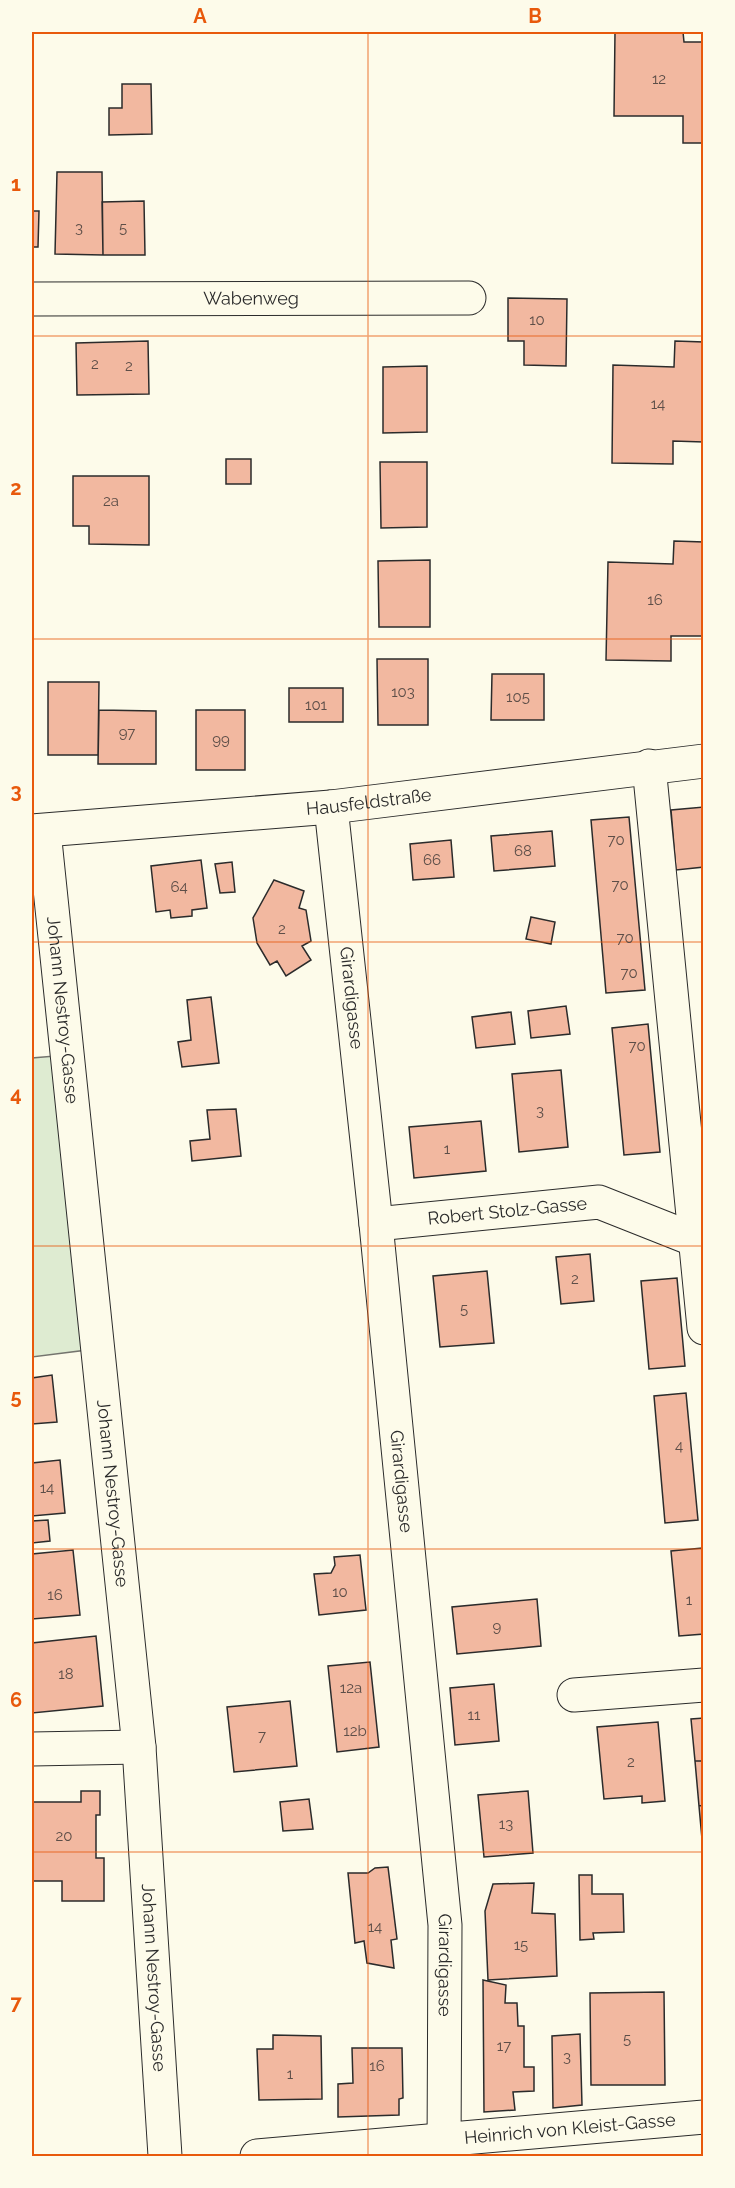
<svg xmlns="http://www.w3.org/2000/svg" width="735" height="2188" font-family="Raleway,sans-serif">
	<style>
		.green { fill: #deebd1; stroke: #74746e; stroke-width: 1.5 }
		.building { fill: #f2b8a0; stroke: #2b2b2b; stroke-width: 1.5 }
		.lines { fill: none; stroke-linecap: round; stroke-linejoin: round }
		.minor-casing { stroke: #2b2b2b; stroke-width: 35 }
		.minor { stroke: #fdfbea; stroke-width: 33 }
		.grid { fill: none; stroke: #e8590c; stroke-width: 1.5; stroke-opacity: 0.55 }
		.labels { text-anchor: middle; stroke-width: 4.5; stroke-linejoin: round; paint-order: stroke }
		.number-label { font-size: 15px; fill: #5d4e48 }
		.street-label { font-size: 18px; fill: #2b2b2b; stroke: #fdfbea }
		.neatline { fill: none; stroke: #e8590c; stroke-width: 2 }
		.grid-label { font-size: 20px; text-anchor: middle; font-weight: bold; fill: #e8590c }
	</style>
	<rect width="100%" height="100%" fill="#fdfbea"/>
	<path class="green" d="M 55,1056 L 87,1350 L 32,1357 L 32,1058 Z"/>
	<path class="building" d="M 615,32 L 683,32 L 684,42 L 704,42 L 704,143 L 683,143 L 683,116 L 614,116 Z
		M 122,84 L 151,84 L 152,134 L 109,135 L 109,108 L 122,108 Z
		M 57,172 L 102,172 L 103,255 L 55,254 Z
		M 144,201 L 145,255 L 103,255 L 102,202 Z
		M 32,211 L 39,211 L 38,247 L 32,247 Z
		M 508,298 L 567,299 L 566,366 L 524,365 L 524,341 L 508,341 Z
		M 148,341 L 149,394 L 77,395 L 76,343 Z
		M 675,341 L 704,342 L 704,442 L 673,441 L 673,464 L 612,463 L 613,365 L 674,367 Z
		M 427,366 L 427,432 L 383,433 L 383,367 Z
		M 226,459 L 251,459 L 251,484 L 226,484 Z
		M 380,462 L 427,462 L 427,527 L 381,528 Z
		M 73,476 L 149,476 L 149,545 L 89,544 L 89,526 L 73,526 Z
		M 674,541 L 704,542 L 704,636 L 671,636 L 671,661 L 606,660 L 608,562 L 673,564 Z
		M 430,560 L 430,627 L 379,627 L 378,561 Z
		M 377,659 L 428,659 L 428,725 L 378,725 Z
		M 492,674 L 544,674 L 544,720 L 491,720 Z
		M 48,682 L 99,682 L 98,755 L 48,755 Z
		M 289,688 L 343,688 L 343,722 L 289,722 Z
		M 99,710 L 156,711 L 156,764 L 98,764 Z
		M 196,710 L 245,710 L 245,770 L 196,770 Z
		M 704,807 L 704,867 L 676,870 L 671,810 Z
		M 629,817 L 645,990 L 606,993 L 591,820 Z
		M 552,831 L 555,866 L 494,871 L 491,836 Z
		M 451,840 L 454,877 L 413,880 L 410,844 Z
		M 201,860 L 207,908 L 192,910 L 192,916 L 171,918 L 170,910 L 156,912 L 151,866 Z
		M 232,862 L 235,892 L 220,893 L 215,864 Z
		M 274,880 L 304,891 L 299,908 L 306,910 L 311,941 L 302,946 L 311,960 L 286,976 L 277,961 L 270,965 L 257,943 L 253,918 Z
		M 531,917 L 555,922 L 551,944 L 526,939 Z
		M 211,997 L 219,1063 L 182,1067 L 178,1042 L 191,1040 L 187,1000 Z
		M 566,1006 L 570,1034 L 531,1038 L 528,1011 Z
		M 511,1012 L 515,1044 L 476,1048 L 472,1017 Z
		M 648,1024 L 660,1152 L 624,1155 L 612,1028 Z
		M 561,1070 L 568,1147 L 519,1152 L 512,1074 Z
		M 236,1109 L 241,1156 L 192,1161 L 190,1141 L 210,1139 L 207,1110 Z
		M 481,1121 L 486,1171 L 414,1178 L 409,1127 Z
		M 590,1254 L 594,1301 L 561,1304 L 556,1257 Z
		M 487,1271 L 494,1343 L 440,1347 L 433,1276 Z
		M 677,1278 L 685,1366 L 649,1369 L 641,1281 Z
		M 52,1375 L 57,1422 L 32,1424 L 32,1378 Z
		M 686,1393 L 698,1520 L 665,1523 L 654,1396 Z
		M 60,1460 L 65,1513 L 32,1516 L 32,1463 Z
		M 48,1520 L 50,1541 L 32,1543 L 32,1521 Z
		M 702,1548 L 704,1634 L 679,1636 L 671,1551 Z
		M 73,1550 L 80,1615 L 32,1619 L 32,1554 Z
		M 360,1555 L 366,1610 L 319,1615 L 314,1574 L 331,1573 L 335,1565 L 334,1557 Z
		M 537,1599 L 541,1646 L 457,1654 L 452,1607 Z
		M 96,1636 L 103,1706 L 32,1713 L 32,1643 Z
		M 370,1662 L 379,1747 L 337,1752 L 328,1666 Z
		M 494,1684 L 499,1741 L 455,1745 L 450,1688 Z
		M 290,1701 L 297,1766 L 234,1772 L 227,1707 Z
		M 704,1718 L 704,1761 L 695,1761 L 691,1719 Z
		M 658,1722 L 665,1801 L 642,1803 L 642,1796 L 604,1799 L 597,1727 Z
		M 695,1761 L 704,1761 L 704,1805 L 699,1806 Z
		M 81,1791 L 100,1791 L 100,1815 L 96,1815 L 96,1858 L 104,1858 L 104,1901 L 62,1901 L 62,1881 L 32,1881 L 32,1802 L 81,1802 Z
		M 528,1791 L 533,1853 L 484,1857 L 478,1795 Z
		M 309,1799 L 313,1829 L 283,1831 L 280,1802 Z
		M 704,1805 L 704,1850 L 703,1850 L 699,1806 Z
		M 388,1867 L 397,1939 L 391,1940 L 394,1968 L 367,1963 L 364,1941 L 355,1943 L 348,1873 L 368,1873 L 375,1868 Z
		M 579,1875 L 592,1875 L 592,1894 L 623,1894 L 624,1932 L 593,1933 L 594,1939 L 580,1940 Z
		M 534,1883 L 532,1913 L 555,1914 L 557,1976 L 488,1980 L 485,1911 L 493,1884 Z
		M 483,1980 L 506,1985 L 505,2003 L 517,2003 L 518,2026 L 524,2026 L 524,2067 L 534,2067 L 534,2091 L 513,2092 L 515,2110 L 484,2112 Z
		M 664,1992 L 665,2085 L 591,2085 L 590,1993 Z
		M 580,2034 L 582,2105 L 553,2108 L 552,2036 Z
		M 273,2035 L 321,2036 L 322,2099 L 259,2100 L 257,2049 L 273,2049 Z
		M 352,2048 L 402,2048 L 403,2098 L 399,2099 L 399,2115 L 338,2117 L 338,2084 L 353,2083 Z"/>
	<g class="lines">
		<g class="minor-casing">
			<g id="minor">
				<path id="s1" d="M 32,299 L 469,298"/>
				<path d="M 649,766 L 704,1328"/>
				<path id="s2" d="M 331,807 L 376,1224 L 445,1925 L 444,2156"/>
				<path id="s3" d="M 32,831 L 331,807 L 704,761"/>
				<path id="s4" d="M 44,831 L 139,1747 L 165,2156"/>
				<path id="s5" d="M 376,1224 L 599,1202 L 695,1240 L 704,1239"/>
				<path d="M 574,1695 L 704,1685"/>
				<path d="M 32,1749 L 139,1747"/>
				<path id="s6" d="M 257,2156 L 704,2117"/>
			</g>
		</g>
		<use href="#minor" class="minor"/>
	</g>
	<path class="grid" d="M 368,32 L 368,2156M 32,336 L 704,336M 32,639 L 704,639M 32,942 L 704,942M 32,1246 L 704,1246M 32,1549 L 704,1549M 32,1852 L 704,1852"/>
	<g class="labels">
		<g class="number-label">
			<text x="659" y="84">12</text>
			<text x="79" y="233">3</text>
			<text x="123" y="233">5</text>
			<text x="537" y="325">10</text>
			<text x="95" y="369">2</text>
			<text x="129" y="371">2</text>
			<text x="658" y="409">14</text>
			<text x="111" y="506">2a</text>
			<text x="655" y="605">16</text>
			<text x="403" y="697">103</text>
			<text x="518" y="702">105</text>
			<text x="316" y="710">101</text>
			<text x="127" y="738">97</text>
			<text x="221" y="745">99</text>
			<text x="616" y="845">70</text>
			<text x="523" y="856">68</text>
			<text x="432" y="865">66</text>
			<text x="620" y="890">70</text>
			<text x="179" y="892">64</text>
			<text x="282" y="934">2</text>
			<text x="625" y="943">70</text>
			<text x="629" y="978">70</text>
			<text x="637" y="1051">70</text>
			<text x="540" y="1116">3</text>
			<text x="447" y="1154">1</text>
			<text x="575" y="1284">2</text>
			<text x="464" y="1314">5</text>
			<text x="679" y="1451">4</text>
			<text x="47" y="1493">14</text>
			<text x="340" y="1597">10</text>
			<text x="55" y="1600">16</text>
			<text x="689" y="1605">1</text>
			<text x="497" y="1632">9</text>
			<text x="66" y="1679">18</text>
			<text x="351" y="1693">12a</text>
			<text x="474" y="1720">11</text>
			<text x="355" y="1736">12b</text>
			<text x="262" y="1741">7</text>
			<text x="631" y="1767">2</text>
			<text x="506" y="1829">13</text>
			<text x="64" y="1841">20</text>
			<text x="375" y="1932">14</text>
			<text x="521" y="1950">15</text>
			<text x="627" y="2044">5</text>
			<text x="504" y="2051">17</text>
			<text x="567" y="2062">3</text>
			<text x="377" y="2071">16</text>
			<text x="290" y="2079">1</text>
		</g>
		<g class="street-label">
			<text dy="6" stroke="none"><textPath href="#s1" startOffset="219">Wabenweg</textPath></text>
			<text dy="6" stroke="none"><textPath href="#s3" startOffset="338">Hausfeldstraße</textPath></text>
			<text dy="6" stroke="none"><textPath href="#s2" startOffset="192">Girardigasse</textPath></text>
			<text dy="6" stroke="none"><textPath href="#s4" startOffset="180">Johann Nestroy-Gasse</textPath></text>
			<text dy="6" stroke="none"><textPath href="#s5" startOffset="132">Robert Stolz-Gasse</textPath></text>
			<text dy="6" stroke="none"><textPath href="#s2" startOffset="678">Girardigasse</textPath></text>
			<text dy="6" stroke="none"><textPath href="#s4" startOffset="666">Johann Nestroy-Gasse</textPath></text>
			<text dy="6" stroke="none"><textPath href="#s2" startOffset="1164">Girardigasse</textPath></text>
			<text dy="6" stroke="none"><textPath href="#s4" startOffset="1152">Johann Nestroy-Gasse</textPath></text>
			<text dy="6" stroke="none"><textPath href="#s6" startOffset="314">Heinrich von Kleist-Gasse</textPath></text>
		</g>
	</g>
	<rect width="735" height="2188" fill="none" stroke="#fdfbea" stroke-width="66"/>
	<rect x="33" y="33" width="669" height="2122" class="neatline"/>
	<g class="grid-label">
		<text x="200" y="23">A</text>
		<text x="535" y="23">B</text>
		<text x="16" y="191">1</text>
		<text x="16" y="495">2</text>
		<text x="16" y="798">3</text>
		<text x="16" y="1101">4</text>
		<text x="16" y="1404">5</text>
		<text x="16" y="1707">6</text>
		<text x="16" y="2010">7</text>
	</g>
</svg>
